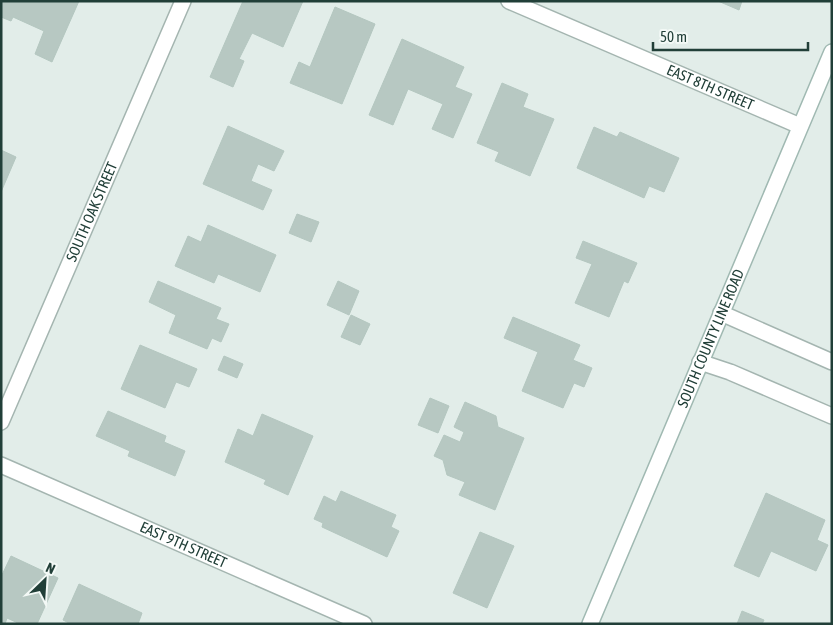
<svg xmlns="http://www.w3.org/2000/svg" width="833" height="625" font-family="'Asap Condensed',sans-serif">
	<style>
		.building { fill: #b7c8c2; stroke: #b4c7c0 }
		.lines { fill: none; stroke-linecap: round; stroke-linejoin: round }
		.street-casing { stroke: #a4b5b0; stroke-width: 18 }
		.secondary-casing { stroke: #a0b9b2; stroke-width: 18 }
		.street { stroke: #fff; stroke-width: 15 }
		.secondary { stroke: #fff; stroke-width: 15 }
		.labels { text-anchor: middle; stroke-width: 4; stroke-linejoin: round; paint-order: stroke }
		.street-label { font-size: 15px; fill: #213f38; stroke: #f3f9f6 }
	</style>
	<rect width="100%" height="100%" fill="#e2ede9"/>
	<path class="building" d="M 1,1 L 79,1 L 52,62 L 35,54 L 44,31 L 13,17 L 11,21 L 1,17 Z
		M 243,1 L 303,1 L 283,47 L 252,33 L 239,59 L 244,61 L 233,87 L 210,77 Z
		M 718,1 L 742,1 L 739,10 Z
		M 335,7 L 375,24 L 342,104 L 290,83 L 299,62 L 310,67 Z
		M 402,39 L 464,67 L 455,87 L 472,94 L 453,138 L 432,129 L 443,104 L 408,89 L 393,125 L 369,115 Z
		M 502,83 L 528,94 L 523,107 L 554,119 L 530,176 L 495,161 L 499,152 L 477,143 Z
		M 228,126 L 284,151 L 274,171 L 258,164 L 251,181 L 272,190 L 263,210 L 203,184 Z
		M 594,127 L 617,137 L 620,132 L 679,158 L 664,192 L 649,186 L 644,198 L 577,168 Z
		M 1,150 L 16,157 L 1,192 Z
		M 297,214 L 319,222 L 311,242 L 289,233 Z
		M 208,225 L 276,255 L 260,292 L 218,274 L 214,283 L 175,266 L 188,236 L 201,242 Z
		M 583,241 L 637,263 L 628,283 L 624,281 L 609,317 L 575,303 L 592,264 L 576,258 Z
		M 158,281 L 221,308 L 216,319 L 229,324 L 221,342 L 212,338 L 207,349 L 169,333 L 176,315 L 149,302 Z
		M 338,281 L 359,291 L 349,315 L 327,305 Z
		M 351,315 L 370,324 L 360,345 L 341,337 Z
		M 513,317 L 580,345 L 573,360 L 592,368 L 584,387 L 574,383 L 563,408 L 522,391 L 538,352 L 504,338 Z
		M 140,345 L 197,369 L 189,387 L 176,382 L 165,408 L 121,389 Z
		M 224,356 L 243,364 L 237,378 L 218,370 Z
		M 430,398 L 449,406 L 438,433 L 418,425 Z
		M 465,402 L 496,416 L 498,427 L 524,438 L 495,510 L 459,495 L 465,482 L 447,475 L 443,460 L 434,456 L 444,435 L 460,442 L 464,432 L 454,427 Z
		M 108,411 L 166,436 L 164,442 L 185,451 L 175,476 L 128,456 L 130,451 L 96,436 Z
		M 262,414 L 313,436 L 288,495 L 264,484 L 266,480 L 225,462 L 238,429 L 253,436 Z
		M 341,491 L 396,515 L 391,527 L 399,531 L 387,557 L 322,527 L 323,523 L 314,519 L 324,496 L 336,502 Z
		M 766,493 L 825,520 L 817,540 L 828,545 L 816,571 L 771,551 L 759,577 L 734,566 Z
		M 480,532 L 514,546 L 487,608 L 453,593 Z
		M 11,556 L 58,578 L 37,624 L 20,624 L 7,618 L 5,624 L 1,624 L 1,577 Z
		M 79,584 L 142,613 L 138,624 L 71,624 L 63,620 Z
		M 742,611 L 764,620 L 762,624 L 737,624 Z"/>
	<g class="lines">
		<g class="street-casing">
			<g id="street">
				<path id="s1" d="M 509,1 L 800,126"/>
				<path d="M 721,313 L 832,362"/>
				<path d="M 700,362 L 730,372 L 832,416"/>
				<path id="s2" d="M 1,422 L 183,1"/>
				<path id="s3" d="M 1,465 L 364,624"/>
			</g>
		</g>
		<g class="secondary-casing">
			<g id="secondary">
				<path id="s4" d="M 590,624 L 832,52"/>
			</g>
		</g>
		<use href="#street" class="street"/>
		<use href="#secondary" class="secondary"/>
	</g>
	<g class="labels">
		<g class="street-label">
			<text dy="5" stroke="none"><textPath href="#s1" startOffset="219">EAST 8TH STREET</textPath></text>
			<text dy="5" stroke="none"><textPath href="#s2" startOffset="229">SOUTH OAK STREET</textPath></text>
			<text dy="5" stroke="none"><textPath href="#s4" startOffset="310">SOUTH COUNTY LINE ROAD</textPath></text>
			<text dy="5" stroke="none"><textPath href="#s3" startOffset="199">EAST 9TH STREET</textPath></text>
		</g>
	</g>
	<rect width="833" height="625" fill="none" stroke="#213f38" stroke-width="5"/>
	<g transform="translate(45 580) rotate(25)" stroke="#f3f9f6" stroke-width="4" paint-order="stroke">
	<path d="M0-4L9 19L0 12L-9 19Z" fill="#213f38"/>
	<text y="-8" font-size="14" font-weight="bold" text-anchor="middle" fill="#213f38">N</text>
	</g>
	<path d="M653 42v8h155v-8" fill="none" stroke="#213f38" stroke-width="2.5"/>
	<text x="660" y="42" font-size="15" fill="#213f38" stroke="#f3f9f6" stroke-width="4" paint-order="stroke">50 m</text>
</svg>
